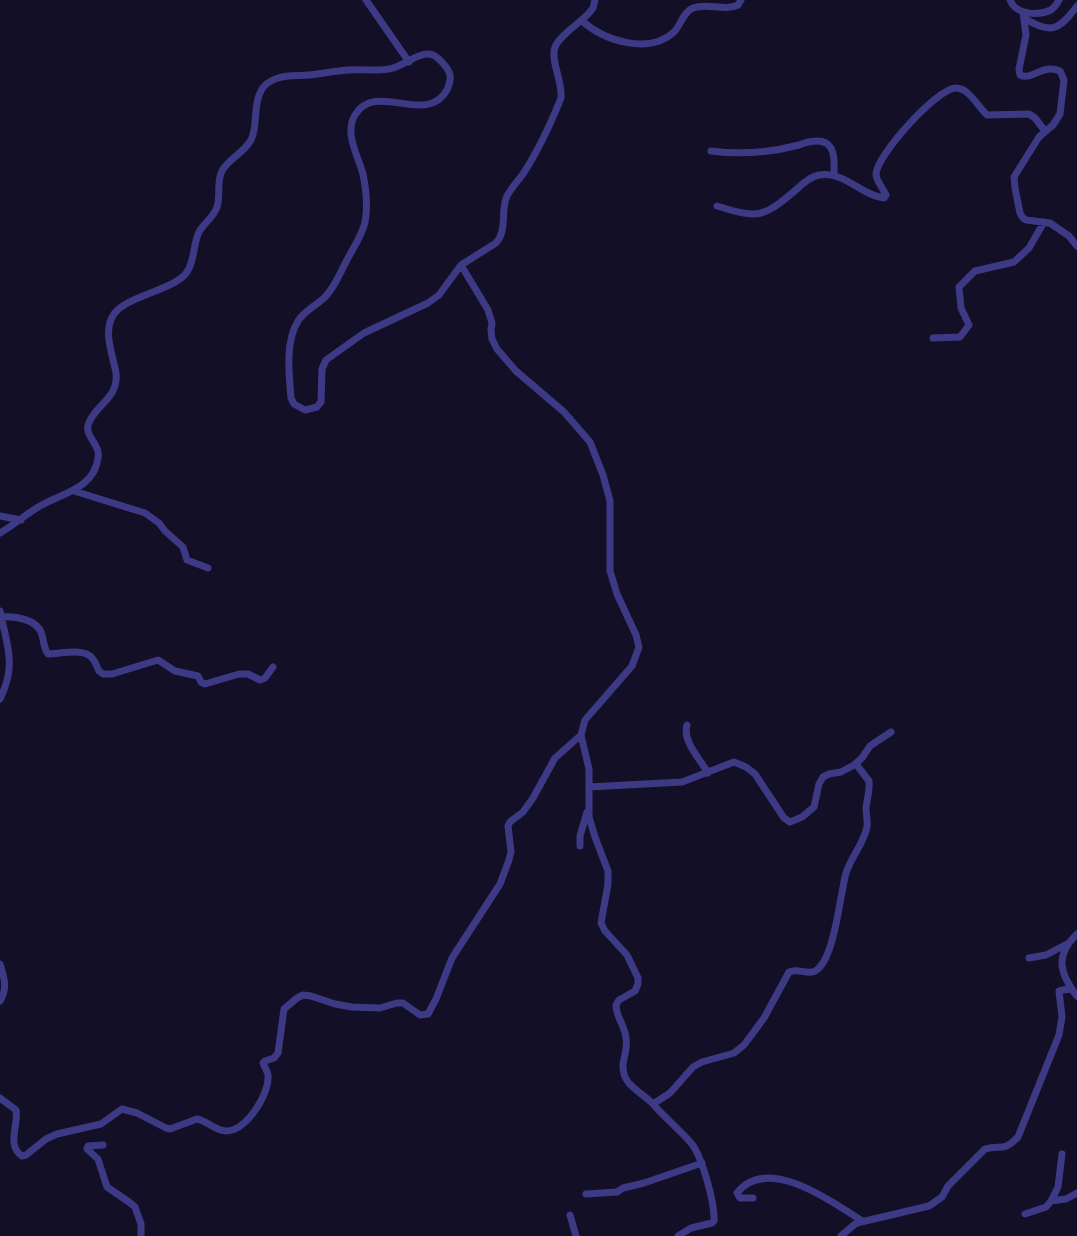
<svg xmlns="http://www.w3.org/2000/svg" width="1077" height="1236" font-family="Overpass,sans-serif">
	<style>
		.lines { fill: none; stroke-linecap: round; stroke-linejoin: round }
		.minor { stroke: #3d3a85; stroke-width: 7 }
	</style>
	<rect width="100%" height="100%" fill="#130f26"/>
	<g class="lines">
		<path class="minor" d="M 366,0 L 409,62
			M 1010,0 C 1016,15 1038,16 1051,10 C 1055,7 1057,4 1059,0
			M 1023,12 L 1026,35 L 1019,69 L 1020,75 C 1033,81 1042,63 1060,71 L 1064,80 L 1060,114 L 1053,125 L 1039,137 L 1014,177 L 1015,188 L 1020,213 L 1023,218 L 1026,220 L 1050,223 L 1069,236 L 1077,246
			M 1024,18 C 1051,35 1059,30 1077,6
			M 582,21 C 605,41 649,55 674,32 C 681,25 683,12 693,8 C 708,2 724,12 738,5 L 741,0
			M 711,151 C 742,155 769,153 799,145 C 807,142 818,139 826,143 C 836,149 834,165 834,175
			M 717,206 C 759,219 763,218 797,189 C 803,183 810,177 819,175 C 845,171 860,195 884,198 L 886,195 C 883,188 876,181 876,174 C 877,155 937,88 956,88 C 969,88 978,107 987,115 L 1029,114 L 1035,118 L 1045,131
			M 461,265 L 488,310 L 492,323 L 491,330 L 492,339 L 497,349 L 516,371 L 564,412 L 590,442 L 603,475 L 610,501 L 610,571 L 617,594 L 636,635 L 639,647 L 632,666 L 585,720 L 581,735 L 589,769 L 589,817 L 595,837 L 608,871 L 608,884 L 601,923 L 605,931 L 627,955 L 638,978 L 638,984 L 635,991 L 619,1000 L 616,1005 C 616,1017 625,1026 626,1038 C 628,1047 624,1056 623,1065 C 622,1086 641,1091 653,1104
			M 933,338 L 960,337 L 969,325 L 961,308 L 959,287 L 975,271 L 1014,262 L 1029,248 L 1044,222
			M 74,491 L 145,513 L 159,523 L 165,531 L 183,547 L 187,560 L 208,568
			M 0,516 L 21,520
			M 0,533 C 14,525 26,514 40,506 C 62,493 94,489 98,458 C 101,445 85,437 88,425 C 94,405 119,399 116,373 C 113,355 102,331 114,314 C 126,296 175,290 187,272 C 195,260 193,244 199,232 C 204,223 214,217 217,207 C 221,196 216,183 222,171 C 228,159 244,153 251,140 C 258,126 253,107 260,93 C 263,85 271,80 278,78 C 288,75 299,76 309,75 C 319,74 329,72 339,71 C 351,69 363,70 375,70 C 381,70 387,70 393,68 C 404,65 422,50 433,55 C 438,57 447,67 449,72 C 452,78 449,85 447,90 C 426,127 376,80 355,115 C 344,133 358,156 363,174 C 366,189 368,207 365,222 C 362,236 353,248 347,260 C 340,273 335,287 325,297 C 317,305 304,311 298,321 C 285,342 289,374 291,398 L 294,404 L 305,410 L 317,407 L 321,402 L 322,369 L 326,360 L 364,333 L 428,303 L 439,295 L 461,265 L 496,243 C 508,229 500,211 507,196 C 511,188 518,181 523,174 C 538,151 551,123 561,98 C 563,83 550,60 555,47 C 560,35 580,23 589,13 L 593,8 L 595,0
			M 0,611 C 7,646 17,664 0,699
			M 1,617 C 15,616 38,619 42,635 C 44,642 44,649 48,654 C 61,654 85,647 93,659 C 96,663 97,667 99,671 L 103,674 L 112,674 L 158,660 L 175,671 L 198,676 L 201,682 L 205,684 L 239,674 L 248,674 L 260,680 L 265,678 L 273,667
			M 687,725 C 682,741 700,759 708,773
			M 589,787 L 682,782 L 734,762 L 746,767 L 755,774 L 784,818 L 790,822 L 802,817 L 814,807 L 819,784 L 823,777 L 829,774 L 841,772 L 854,765 L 862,758 L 870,746 L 891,732
			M 580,846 L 580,836 L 587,812
			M 1077,934 C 1055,955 1059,973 1077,996
			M 1029,958 L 1046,955 L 1067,944
			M 0,964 C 4,977 8,988 0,1001
			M 0,1098 L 16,1110 C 19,1124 6,1146 22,1156 L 26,1155 L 46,1139 L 57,1134 L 101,1124 L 122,1109 L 137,1113 L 166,1128 L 170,1129 L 197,1119 C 208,1121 215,1131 226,1131 C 246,1131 268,1096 268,1078 C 269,1073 265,1068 263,1063 L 265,1061 L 274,1058 L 278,1053 L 284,1009 L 297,998 L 303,995 L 311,996 L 335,1004 L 352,1007 L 380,1008 L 397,1003 L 403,1003 L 420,1015 L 428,1014 L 436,999 L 452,958 L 500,884 L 509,860 L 511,852 L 508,826 L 510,822 L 523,812 L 533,798 L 555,758 L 581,735
			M 103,1145 L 88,1146 L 87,1149 L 98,1159 L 107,1187 L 129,1202 L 135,1207 L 141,1224 L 141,1236
			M 586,1194 L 617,1192 L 623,1188 L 644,1183 L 702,1163
			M 753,1198 L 740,1198 L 737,1193 C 767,1154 833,1202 862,1221
			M 1051,1201 L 1058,1187 L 1062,1154
			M 1025,1214 L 1046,1207 L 1051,1201 L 1066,1199 L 1077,1193
			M 570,1215 L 576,1236
			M 678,1236 L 691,1228 L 712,1223 L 714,1221 C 715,1203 702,1156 691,1143 C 679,1129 665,1118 653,1104 L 670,1093 L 693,1067 L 702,1062 L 734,1053 L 744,1045 L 764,1018 L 789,972 C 798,967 809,977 818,969 C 835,954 840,895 846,873 C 851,857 864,843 867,827 C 868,821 866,814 866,808 C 867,799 870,790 869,781 L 856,764
			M 841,1236 L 855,1224 L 861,1222 L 929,1206 L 942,1197 L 948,1186 L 985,1149 C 1000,1144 1003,1153 1018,1137 L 1059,1035 L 1062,1017 L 1059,991 L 1071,988"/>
	</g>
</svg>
